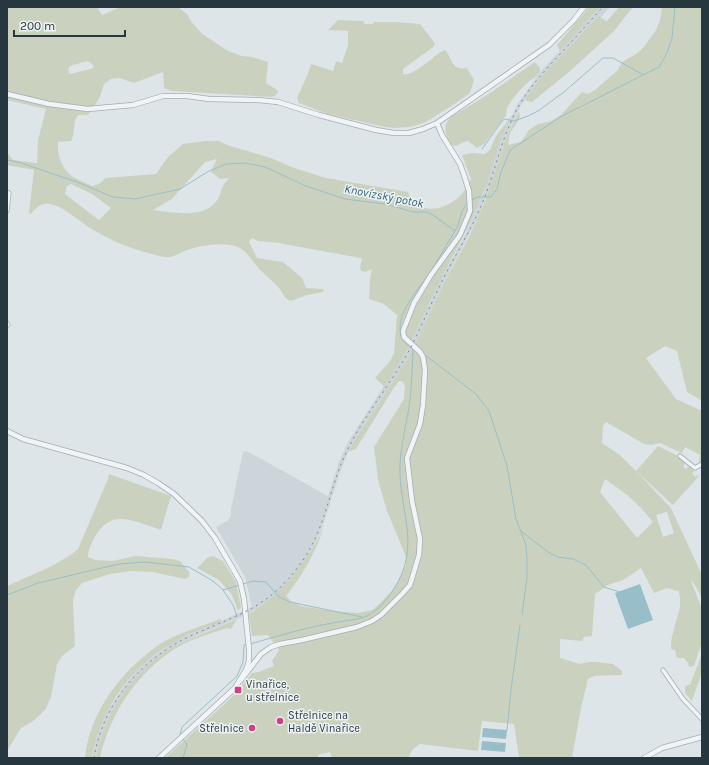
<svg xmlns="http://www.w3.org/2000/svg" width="709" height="765" font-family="Karla,sans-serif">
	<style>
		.built { fill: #ccd5da }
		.green { fill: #cad2bf; fill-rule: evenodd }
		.water { fill: #98bfc9 }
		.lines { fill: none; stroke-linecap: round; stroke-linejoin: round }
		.stream { stroke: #98bfc9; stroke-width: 1 }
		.minor-casing { stroke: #a3adb2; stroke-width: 5 }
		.tertiary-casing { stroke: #a3adb2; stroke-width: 6 }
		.minor { stroke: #f1f4f6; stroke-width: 3.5 }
		.tertiary { stroke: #f1f4f6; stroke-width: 4.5 }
		.rail { stroke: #778a92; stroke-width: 1; stroke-dasharray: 2 4; stroke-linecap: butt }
		.poi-dot { fill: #cf4183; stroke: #edf3f5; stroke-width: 1.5 }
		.labels { text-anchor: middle; stroke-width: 3; stroke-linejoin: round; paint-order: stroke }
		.poi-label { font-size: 11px; fill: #27373f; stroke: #edf3f5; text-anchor: start }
		.water-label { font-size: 12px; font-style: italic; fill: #316373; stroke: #edf3f5 }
	</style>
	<rect width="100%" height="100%" fill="#dee5e8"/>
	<path class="built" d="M 600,7 L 610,7 L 600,18 L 598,16 L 543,75 L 520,107 L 506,138 L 492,182 L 477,219 L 443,285 L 411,352 L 388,389 L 358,435 L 348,452 L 339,475 L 321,532 L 305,561 L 293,577 L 281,590 L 261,606 L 246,615 L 198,635 L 176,646 L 148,666 L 134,681 L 115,708 L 103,731 L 96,758 L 92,758 L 96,740 L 105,715 L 117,697 L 130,678 L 145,662 L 174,642 L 252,607 L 245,577 L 216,527 L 227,521 L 231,516 L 231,509 L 243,452 L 247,451 L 328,496 L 339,462 L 348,442 L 407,350 L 439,283 L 466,233 L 483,194 L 502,136 L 517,105 L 540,72 Z"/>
	<path class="green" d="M 7,7 L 97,7 L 102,15 L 121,7 L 178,7 L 187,14 L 191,21 L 201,33 L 228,51 L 242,56 L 252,57 L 268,62 L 266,83 L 277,90 L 278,92 L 275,96 L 271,97 L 172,91 L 164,88 L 163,72 L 134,83 L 119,78 L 111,79 L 104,84 L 99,99 L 88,115 L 78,115 C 72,123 76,132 71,141 L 58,142 C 57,158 63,172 77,179 C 83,181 86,184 92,186 C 97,185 102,183 105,178 L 156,174 L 168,157 L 183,144 L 205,141 L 219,141 L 227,145 L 271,158 L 294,168 L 326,178 L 408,192 C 417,216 443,211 459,197 C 464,192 468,185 471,179 L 462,155 L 472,153 L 485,154 L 490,150 L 496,136 L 512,115 L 502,136 L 488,181 L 473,217 L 439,283 L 407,350 L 385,387 L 375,378 L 390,361 L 394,353 L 397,315 L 384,304 L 369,299 L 370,279 L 372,269 L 365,272 L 361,271 L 360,267 L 362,259 L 360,258 L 279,243 L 258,241 L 252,238 L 249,242 L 257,258 L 283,262 L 302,278 L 306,288 L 324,289 L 323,292 L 307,295 L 291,301 C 283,299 283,291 277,286 C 272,280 265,275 259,269 C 252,261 246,249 235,246 C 220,242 202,245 187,250 C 179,253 173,258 164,257 C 141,252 117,244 97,232 C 83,225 63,205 49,204 C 41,203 36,208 31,214 L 29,212 L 34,170 L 7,165 L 7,152 L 13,160 L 37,163 L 38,140 L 46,109 L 7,100 ZM 87,61 L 91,63 L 94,67 L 91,69 L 70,74 L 68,70 L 70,66 ZM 217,159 L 211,172 L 220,179 L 230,178 C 220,186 223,190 218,199 C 205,220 173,212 153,210 L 172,199 L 205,162 ZM 71,184 L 92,194 L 111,208 L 99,220 L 65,194 L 67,186 Z
		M 589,7 L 600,7 L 560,51 L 557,45 Z
		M 619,7 L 633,7 L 614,31 L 569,72 L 532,102 L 527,101 L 525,99 L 543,75 L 598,16 L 607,21 Z
		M 662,7 L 702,7 L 702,401 L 687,392 L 677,351 L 665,346 L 646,358 L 676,399 L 702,411 L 702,467 L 698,468 L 700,455 L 685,447 L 682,453 L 660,443 L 651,445 L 644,444 L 606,422 L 603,426 L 602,443 L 620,455 L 636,471 L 658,446 L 680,457 L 686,463 L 683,466 L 686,469 L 689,466 L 694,471 L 692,474 L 696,477 L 698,475 L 699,476 L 673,505 L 636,471 L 671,508 L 702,575 L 702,598 L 693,582 L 691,581 L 702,609 L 701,633 L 702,642 L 694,666 L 689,667 L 688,663 L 684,658 L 677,658 L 675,650 L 671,649 C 671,644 671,638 673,633 C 676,617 684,606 678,590 L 677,591 L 667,588 L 654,593 L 641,568 L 623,580 L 608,585 L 595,594 L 592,636 L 584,637 L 582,641 L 560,639 L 560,658 L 580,664 L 589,662 L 596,662 L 613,664 L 622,671 L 622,675 L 594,676 L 588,679 L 581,708 L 572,758 L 519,757 L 514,724 L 482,721 L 478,751 L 420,744 L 413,749 L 408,758 L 332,758 L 330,752 L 318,755 L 318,758 L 165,758 L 233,696 L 252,673 L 259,672 L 274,666 L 272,661 L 279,650 L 268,635 L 252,636 L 249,614 C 284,592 303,566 323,530 C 314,555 302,576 286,596 L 292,602 L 301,606 L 332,611 L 358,613 L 372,610 L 378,605 L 392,591 L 398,582 L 406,565 L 406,557 L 387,511 L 378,480 L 374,447 L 404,399 L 405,386 L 402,381 L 399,381 L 393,389 L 356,449 L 348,452 L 358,435 L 388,389 L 411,352 L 443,285 L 470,235 L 485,201 L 506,138 L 519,111 L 520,118 L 510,133 L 508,145 L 521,142 L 529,130 L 538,124 L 549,122 L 561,115 L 582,92 L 588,94 L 595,90 L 618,70 L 622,62 L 636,54 L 643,48 L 656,30 L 660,20 ZM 605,479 L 626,494 L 641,508 L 653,522 L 637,538 L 600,492 ZM 667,512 L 674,533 L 663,537 L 656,515 Z
		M 338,20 L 364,21 L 364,24 L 373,24 L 374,22 L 396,22 L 420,24 L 434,42 L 435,45 L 432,48 L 403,69 L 403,74 C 412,77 432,58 440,52 L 445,50 C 453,59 451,71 467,68 L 474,80 L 470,93 L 453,105 L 426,122 L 410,127 L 393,128 L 380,126 L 328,114 L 299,103 L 297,98 L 307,76 L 311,64 L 333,71 L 336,61 L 342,63 L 348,45 L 348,31 L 328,30 Z
		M 535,62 L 540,68 C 540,77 532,78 526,84 C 520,90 513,98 508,106 C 506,109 507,113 505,117 L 484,144 L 477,148 L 468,141 L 464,142 L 456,146 L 451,145 C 445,136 442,125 451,117 L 487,95 Z
		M 109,474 L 171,496 L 161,530 C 150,526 130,518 119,519 C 103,519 89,542 88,557 L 96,560 L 112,561 L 136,556 L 172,559 L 180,561 L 190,573 L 189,577 L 185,579 L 152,572 L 131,571 L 110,574 L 82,583 L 76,590 L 73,600 L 75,646 L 62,656 L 57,664 L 51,697 L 45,710 L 32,722 L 21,728 L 7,751 L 7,586 L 52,566 L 72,554 L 78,549 L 108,479 Z
		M 213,556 L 223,561 L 236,582 L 241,607 L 238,611 L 232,595 L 219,580 L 197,568 L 207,558 Z
		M 221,619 L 221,622 C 201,629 182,637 165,648 C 127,671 99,715 92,758 L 85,758 C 89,716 116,678 148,653 C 153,649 158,645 163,642 C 181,632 202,626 221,619 Z
		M 237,619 L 231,629 L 227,628 L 221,630 C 207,635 191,639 178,647 C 138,671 110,713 100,758 L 96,758 C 103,716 131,674 167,651 C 189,638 214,630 237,619 Z
		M 702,654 L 702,672 L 692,701 L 685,693 L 685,687 L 687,685 L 690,685 Z"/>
	<path class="water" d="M 640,584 L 653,620 L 628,629 L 615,593 Z
		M 483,728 L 507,730 L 506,739 L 482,737 Z
		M 482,741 L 506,743 L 505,752 L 481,750 Z"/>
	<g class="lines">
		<path class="stream" d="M 482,149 L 502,121 L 505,119 L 514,121 L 528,116 L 538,111 L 564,92 L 603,58 L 613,58 L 642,74
			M 7,160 L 18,162 L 77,182 L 113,197 L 135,199 L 180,189 L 209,171 L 227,164 L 245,163 L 265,167 L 306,186 L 345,199 L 385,204 L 413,212 L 427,212 L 433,215 L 455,231 C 461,222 459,210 468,203
			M 472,200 L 477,197 L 491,197 L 497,189 L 501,172 L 510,150 L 562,116 L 659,67 L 667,53 L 672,38 L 675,7
			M 431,271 L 455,231
			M 425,355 L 476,394 L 489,411 L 507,466 L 516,519 L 526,545 L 527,560 L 527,578 L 522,614
			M 521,531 L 548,552 L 558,557 L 573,559 L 586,565 L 604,587 L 620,592
			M 243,584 L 253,581 L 266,582 L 279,597 L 290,602 L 362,617
			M 223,590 L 233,605 L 237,616
			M 7,595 L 38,583 L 119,564 L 145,562 L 189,567 L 213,581 L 223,590 L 240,585
			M 250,644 C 278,636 308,627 338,622 C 348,620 358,620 367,616 C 379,610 386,600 393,590 C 423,545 398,511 400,464 C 401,445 406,426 409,407 C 412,388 412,369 413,350 C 410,346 402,342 401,336 C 395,314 417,292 428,275
			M 507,730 L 511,690 L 520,625
			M 180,735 L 182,727 L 237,676 L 243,662 L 244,645 L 247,644
			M 183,758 L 187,744 L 183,739"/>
		<g class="minor-casing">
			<path id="minor" d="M 7,192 L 9,193 L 7,211
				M 7,323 L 8,325
				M 680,456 L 695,468 L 702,464
				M 663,670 L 683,699 L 702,719"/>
		</g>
		<g class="tertiary-casing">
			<path id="tertiary" d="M 7,94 L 49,104 L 88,109 L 133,105 L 163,96 L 187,96 L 209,99 L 258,100 L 278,102 L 319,115 L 376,130 L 394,133 L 409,133 L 423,129 L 437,123 L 549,45 L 573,21 L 584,7
				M 7,431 L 23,439 L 127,468 L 144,475 L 158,483 L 174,494 L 202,521 L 215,538 L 240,581 L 244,599 L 249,649 L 249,661 L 246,670 L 235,688 L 159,758
				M 241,680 L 261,654 L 271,647 L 280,644 L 302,640 L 357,627 L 372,621 L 381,615 L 402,594 L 410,585 L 419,555 L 420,539 L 412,501 L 407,458 L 420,424 L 423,405 L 425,370 L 423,357 L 420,352 L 404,337 L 403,331 L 414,303 L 431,275 L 460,235 L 470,211 L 469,191 L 464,175 L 460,164 L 442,135 L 437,123
				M 644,758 L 662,748 L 702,737"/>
		</g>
		<use href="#minor" class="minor"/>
		<use href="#tertiary" class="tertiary"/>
		<path class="rail" d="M 94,758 C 103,701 145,655 197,633 C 240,614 268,607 298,567 C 327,530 328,487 349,447 C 368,409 397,377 415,339 C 424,320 432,302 441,283 C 455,255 472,229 484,199 C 497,166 503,130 523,99 C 534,82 548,67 562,52 C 576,37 589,22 603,7"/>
	</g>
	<g class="poi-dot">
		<rect x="234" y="686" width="8" height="8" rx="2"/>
		<circle cx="280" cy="721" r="4"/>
		<circle cx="252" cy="728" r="4"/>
	</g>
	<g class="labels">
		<g class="poi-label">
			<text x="246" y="688">Vinařice,<tspan x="246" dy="13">u střelnice</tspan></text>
			<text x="288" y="719">Střelnice na<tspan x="288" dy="13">Haldě Vinařice</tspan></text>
			<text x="244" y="732" text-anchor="end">Střelnice</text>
		</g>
		<g class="water-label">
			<text transform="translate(384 196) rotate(11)" y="4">Knovízský potok</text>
		</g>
	</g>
	<rect width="709" height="765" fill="none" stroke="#27373f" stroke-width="16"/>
	<path d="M14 30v6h111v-6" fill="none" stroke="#27373f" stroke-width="2"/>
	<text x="20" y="30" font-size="12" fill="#27373f" stroke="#edf3f5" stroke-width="3" paint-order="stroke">200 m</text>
</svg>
